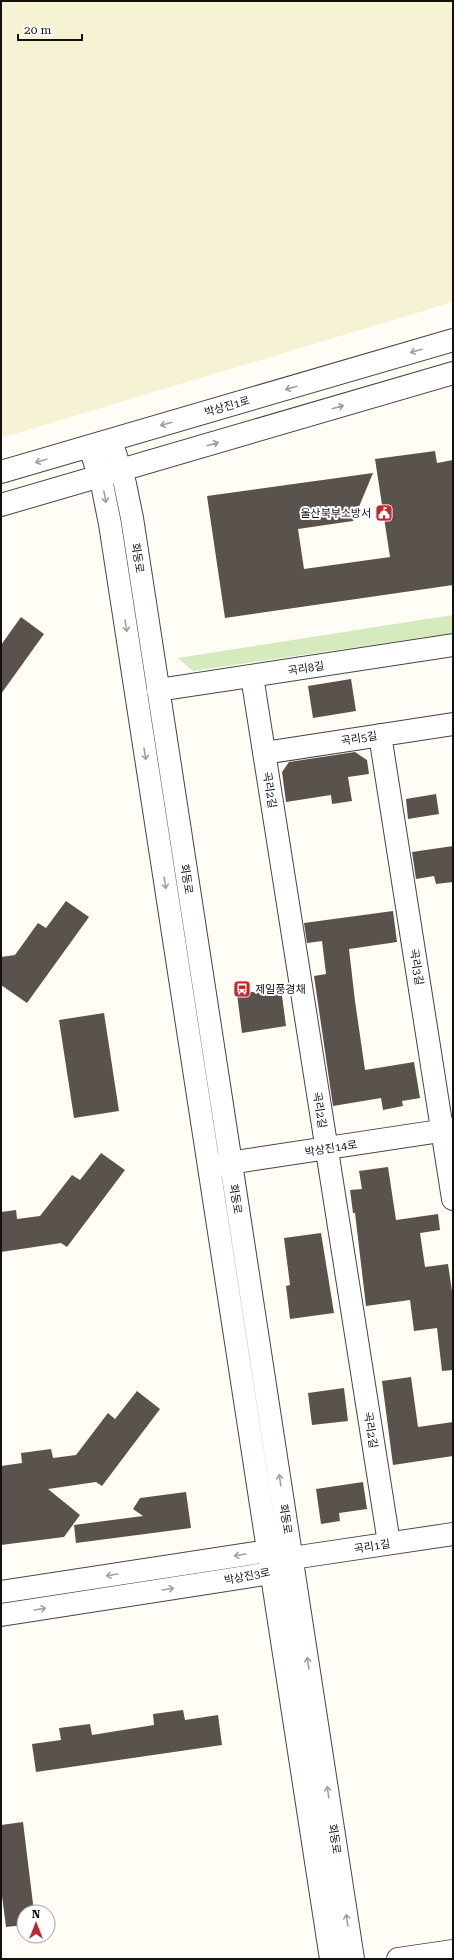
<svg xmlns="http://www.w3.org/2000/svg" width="454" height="1960" font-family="'Roboto Serif','Noto Sans KR',serif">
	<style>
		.farmland { fill: #f6f3d4 }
		.green { fill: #d5ebbd }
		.building { fill: #5a524d }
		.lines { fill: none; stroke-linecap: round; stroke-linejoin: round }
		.minor-casing { stroke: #444; stroke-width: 24 }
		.minor { stroke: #fff; stroke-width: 22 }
		.oneway { stroke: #a0a0a0 }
		.labels { text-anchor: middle; stroke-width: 4; stroke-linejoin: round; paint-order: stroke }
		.street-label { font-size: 11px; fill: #111; stroke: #fff }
		.poi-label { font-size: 11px; fill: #111; stroke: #fff; text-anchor: end }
	</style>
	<rect width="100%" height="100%" fill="#fffdf5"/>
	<path class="farmland" d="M 1,1 L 453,1 L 453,302 L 1,438 Z"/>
	<path class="green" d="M 453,615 L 453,633 L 193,671 L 178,658 Z"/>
	<path class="building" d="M 435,451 L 437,463 L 453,460 L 453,585 L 225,618 L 207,496 L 373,473 L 353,521 L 298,529 L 304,569 L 390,557 L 375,459 Z
		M 21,617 L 44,634 L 1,694 L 1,645 Z
		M 351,679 L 356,711 L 313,718 L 308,686 Z
		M 355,752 L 367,760 L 369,774 L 348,777 L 352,801 L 332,804 L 331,795 L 286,802 L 282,772 L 289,762 Z
		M 436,794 L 439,814 L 408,819 L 406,799 Z
		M 453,846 L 453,882 L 436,884 L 434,876 L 416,879 L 412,852 Z
		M 66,901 L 89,917 L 27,1003 L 1,985 L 1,957 L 15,955 L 38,923 L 46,928 Z
		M 393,911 L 397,942 L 349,949 L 355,1001 L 365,1070 L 414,1062 L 420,1098 L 402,1101 L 403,1106 L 383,1110 L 381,1098 L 333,1106 L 314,976 L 326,974 L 322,941 L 307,943 L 304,923 Z
		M 281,988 L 286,1026 L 242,1033 L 237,994 Z
		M 104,1013 L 119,1111 L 74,1118 L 59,1020 Z
		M 101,1153 L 125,1170 L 67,1247 L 61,1243 L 1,1252 L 1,1212 L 16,1210 L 17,1219 L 40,1216 L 72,1175 L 80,1180 Z
		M 388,1167 L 396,1220 L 438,1214 L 440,1230 L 420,1233 L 425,1267 L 448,1264 L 453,1298 L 453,1370 L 442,1371 L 437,1328 L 414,1331 L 410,1300 L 366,1306 L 355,1213 L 353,1213 L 350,1190 L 362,1189 L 359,1171 Z
		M 321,1233 L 334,1313 L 290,1319 L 286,1286 L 290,1285 L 284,1238 Z
		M 411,1377 L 418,1427 L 453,1422 L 453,1456 L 393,1465 L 382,1381 Z
		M 344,1388 L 348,1421 L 312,1425 L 308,1393 Z
		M 137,1391 L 160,1409 L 102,1486 L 96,1482 L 48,1489 L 80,1515 L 64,1537 L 1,1545 L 1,1466 L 22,1463 L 21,1453 L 51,1449 L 53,1458 L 76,1455 L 108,1413 L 115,1419 Z
		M 363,1482 L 367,1509 L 339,1513 L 340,1521 L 321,1524 L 316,1489 Z
		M 186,1492 L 191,1528 L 76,1543 L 74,1525 L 143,1516 L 133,1509 L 140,1498 Z
		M 183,1710 L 185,1720 L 218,1715 L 222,1745 L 36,1772 L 32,1744 L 61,1740 L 59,1728 L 90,1724 L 92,1735 L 154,1725 L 153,1714 Z
		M 23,1822 L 34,1912 L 24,1912 L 24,1925 L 6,1927 L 1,1888 L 1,1825 Z"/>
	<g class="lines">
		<g class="minor-casing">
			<path id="minor" d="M 111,441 L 125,484 L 132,518 L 353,1959
				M 90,447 L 103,489 L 110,524 L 331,1959
				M 1,472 L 453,340
				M 1,505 L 453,373
				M 252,676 L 389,1543
				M 158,690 L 453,645
				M 380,735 L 453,1199
				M 264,753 L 453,724
				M 216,1165 L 453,1129
				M 1,1592 L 268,1551 L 292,1558 L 453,1534
				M 1,1615 L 271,1573 L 284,1564
				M 398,1959 L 453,1951"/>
		</g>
		<use href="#minor" class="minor"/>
	</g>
	<defs><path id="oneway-shaft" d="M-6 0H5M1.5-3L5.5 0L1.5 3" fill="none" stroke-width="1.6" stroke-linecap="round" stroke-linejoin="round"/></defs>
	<g class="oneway">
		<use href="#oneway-shaft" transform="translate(416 351) rotate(164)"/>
		<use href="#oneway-shaft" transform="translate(291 388) rotate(164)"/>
		<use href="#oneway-shaft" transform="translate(338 407) rotate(-16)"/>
		<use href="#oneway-shaft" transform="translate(166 424) rotate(164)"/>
		<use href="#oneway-shaft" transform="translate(213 444) rotate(-16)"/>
		<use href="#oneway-shaft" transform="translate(41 461) rotate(164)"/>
		<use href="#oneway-shaft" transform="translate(105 497) rotate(79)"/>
		<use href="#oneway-shaft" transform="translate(126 626) rotate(81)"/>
		<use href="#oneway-shaft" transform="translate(145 754) rotate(81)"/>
		<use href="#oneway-shaft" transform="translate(165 883) rotate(81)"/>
		<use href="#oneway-shaft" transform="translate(280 1480) rotate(-99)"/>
		<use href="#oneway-shaft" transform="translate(240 1555) rotate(171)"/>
		<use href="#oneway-shaft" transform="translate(112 1575) rotate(171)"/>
		<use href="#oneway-shaft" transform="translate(168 1589) rotate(-9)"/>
		<use href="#oneway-shaft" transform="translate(40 1609) rotate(-9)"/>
		<use href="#oneway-shaft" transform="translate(308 1663) rotate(-99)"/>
		<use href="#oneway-shaft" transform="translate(328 1792) rotate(-99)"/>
		<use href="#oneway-shaft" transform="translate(347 1920) rotate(-99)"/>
	</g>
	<defs>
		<g id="civic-square" transform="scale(0.9)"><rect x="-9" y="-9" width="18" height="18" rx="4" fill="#c4262e" stroke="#fff"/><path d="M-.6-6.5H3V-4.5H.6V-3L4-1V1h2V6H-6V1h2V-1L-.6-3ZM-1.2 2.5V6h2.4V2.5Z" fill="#fff"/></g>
		<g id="bus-square" transform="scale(0.9)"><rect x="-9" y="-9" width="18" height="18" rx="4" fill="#c4262e" stroke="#fff"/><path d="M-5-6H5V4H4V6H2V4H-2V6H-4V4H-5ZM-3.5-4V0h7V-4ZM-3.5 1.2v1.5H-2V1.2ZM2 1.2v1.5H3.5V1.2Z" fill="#fff"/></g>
	</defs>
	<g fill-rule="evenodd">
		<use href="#civic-square" x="384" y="513"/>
		<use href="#bus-square" x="242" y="989"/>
	</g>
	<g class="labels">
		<g class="street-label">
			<text transform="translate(227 406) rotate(-16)" y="4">박상진1로</text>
			<text transform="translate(138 558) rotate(81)" y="4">화동로</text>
			<text transform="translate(306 668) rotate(-9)" y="4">곡리8길</text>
			<text transform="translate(359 738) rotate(-9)" y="4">곡리5길</text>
			<text transform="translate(270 790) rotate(81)" y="4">곡리2길</text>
			<text transform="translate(187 879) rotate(81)" y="4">화동로</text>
			<text transform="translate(417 967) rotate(81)" y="4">곡리3길</text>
			<text transform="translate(320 1110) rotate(81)" y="4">곡리2길</text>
			<text transform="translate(331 1148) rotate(-9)" y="4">박상진14로</text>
			<text transform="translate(236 1199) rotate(81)" y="4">화동로</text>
			<text transform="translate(371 1430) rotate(81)" y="4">곡리2길</text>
			<text transform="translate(286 1519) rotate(81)" y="4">화동로</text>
			<text transform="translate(372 1546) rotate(-9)" y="4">곡리1길</text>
			<text transform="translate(247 1576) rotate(-11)" y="4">박상진3로</text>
			<text transform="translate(335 1839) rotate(81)" y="4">화동로</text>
		</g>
		<g class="poi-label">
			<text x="371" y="517">울산북부소방서</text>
			<text x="255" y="993" text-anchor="start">제일풍경채</text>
		</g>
	</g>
	<rect width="454" height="1960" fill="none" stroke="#111111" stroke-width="4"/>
	<g transform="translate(36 1924)"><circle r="19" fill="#ffffff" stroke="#a0a0a0"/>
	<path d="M0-3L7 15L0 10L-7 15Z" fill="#c4262e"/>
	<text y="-6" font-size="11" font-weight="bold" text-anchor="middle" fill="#111111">N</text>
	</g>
	<path d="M18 34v6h64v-6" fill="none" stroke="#111111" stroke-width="2"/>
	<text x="24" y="34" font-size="12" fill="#111111" stroke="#ffffff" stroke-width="3" paint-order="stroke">20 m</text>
</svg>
